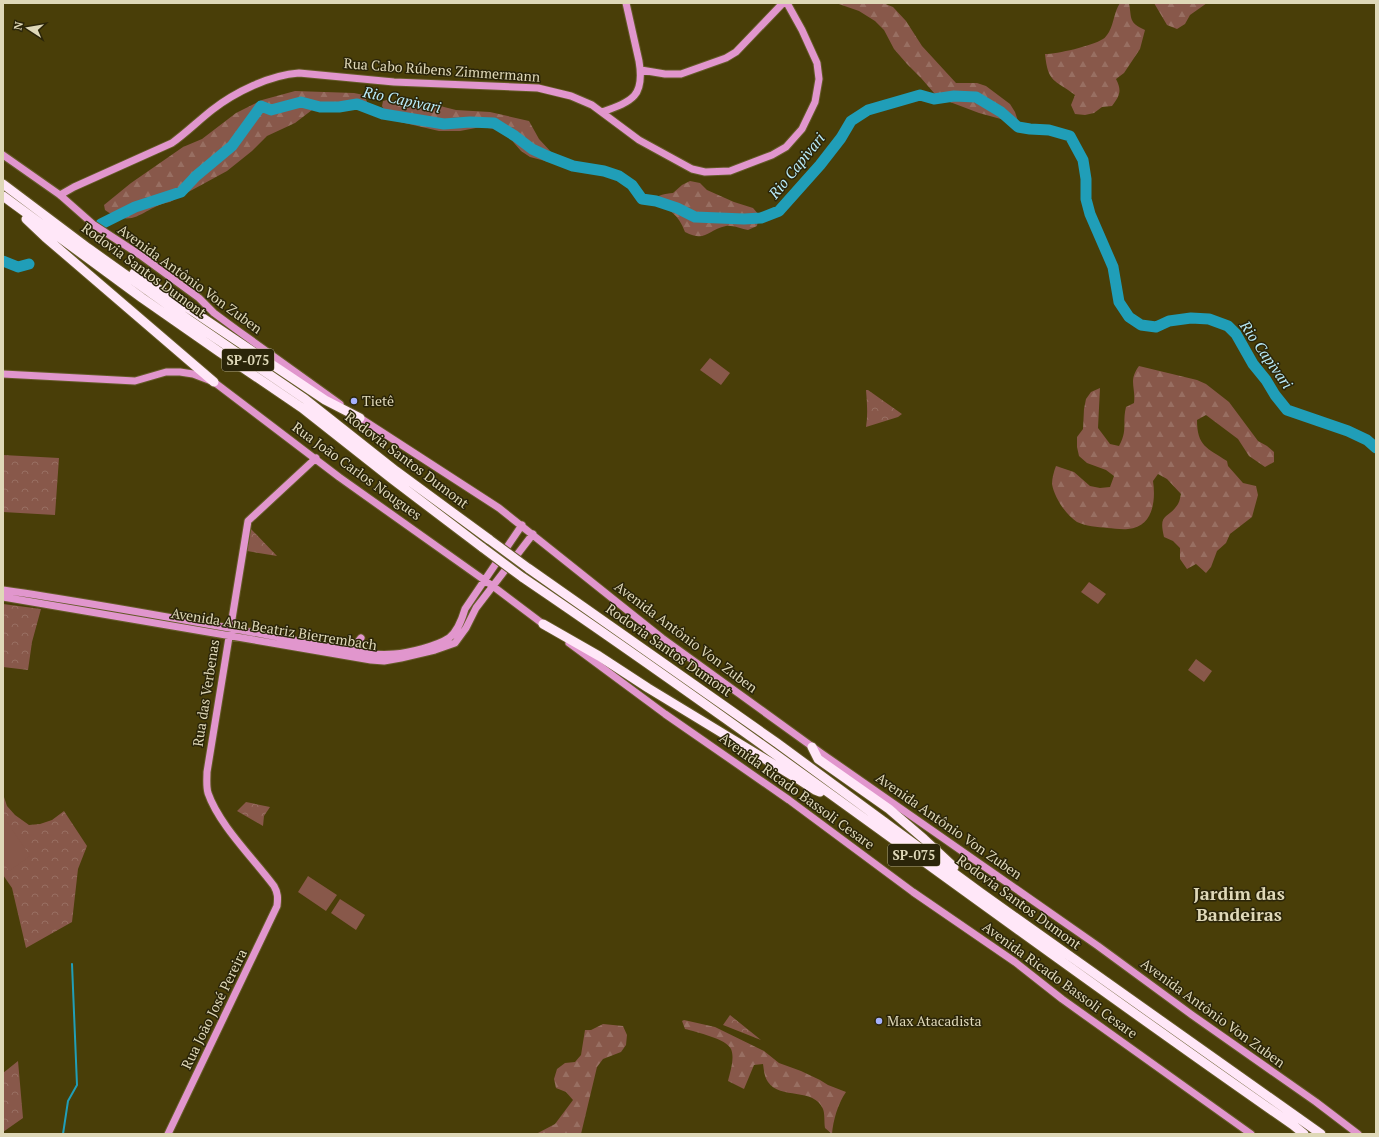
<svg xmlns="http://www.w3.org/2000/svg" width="1379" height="1137" font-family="'PT Serif',serif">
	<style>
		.forest { fill: url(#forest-firs) }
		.park { fill: url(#park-crowns) }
		.pitch { fill: #88584a }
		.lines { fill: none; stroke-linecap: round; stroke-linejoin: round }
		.stream { stroke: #209eb8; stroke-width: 2 }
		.river { stroke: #209eb8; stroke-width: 11 }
		.secondary-casing { stroke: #645a28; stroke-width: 9 }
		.highway-casing { stroke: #645a28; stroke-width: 11 }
		.secondary { stroke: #e196cd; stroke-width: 7 }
		.highway { stroke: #ffe7f8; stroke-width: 9 }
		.highway-bridge-casing { stroke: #645a28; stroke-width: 11; stroke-linecap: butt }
		.highway-bridge { stroke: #ffe7f8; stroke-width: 9 }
		.poi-dot { fill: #a5b1fc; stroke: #2b2509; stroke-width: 1.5 }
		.labels { text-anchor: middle; stroke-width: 3; stroke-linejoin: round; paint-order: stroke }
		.shield { fill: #2b2509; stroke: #a9a284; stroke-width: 1 }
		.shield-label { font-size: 13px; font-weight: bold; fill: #dfd8b8 }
		.street-label { font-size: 14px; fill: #dfd8b8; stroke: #2b2509 }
		.poi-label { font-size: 14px; fill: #dfd8b8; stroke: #2b2509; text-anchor: start }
		.water-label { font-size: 15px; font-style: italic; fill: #b9ebf9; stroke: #2b2509 }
		.district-label { font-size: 18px; font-weight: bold; fill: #dfd8b8; stroke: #2b2509 }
	</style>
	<defs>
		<pattern id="forest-firs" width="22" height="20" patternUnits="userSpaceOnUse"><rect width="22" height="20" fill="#88584a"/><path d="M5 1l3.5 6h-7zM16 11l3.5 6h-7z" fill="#986f62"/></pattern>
		<pattern id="park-crowns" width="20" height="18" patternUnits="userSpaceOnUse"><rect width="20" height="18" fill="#88584a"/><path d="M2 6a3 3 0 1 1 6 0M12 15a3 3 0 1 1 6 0" fill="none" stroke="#986f62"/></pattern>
	</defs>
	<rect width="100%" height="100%" fill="#493e08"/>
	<path class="forest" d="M 836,3 L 883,3 L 893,7 L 906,21 L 922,46 L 956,83 L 977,83 L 986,86 L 1010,104 L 1015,112 L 1018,121 L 1008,121 L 979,113 L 942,99 L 934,93 L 921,78 L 907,64 L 894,49 L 884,30 L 875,21 L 859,11 Z
		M 1120,3 L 1129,3 C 1132,19 1128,22 1145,30 L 1140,49 L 1124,73 L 1116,79 C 1122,91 1120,95 1112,106 L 1102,107 L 1094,113 L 1085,115 L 1075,114 L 1071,105 L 1075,95 C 1054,79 1048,83 1045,54 C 1057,54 1092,46 1103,39 C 1105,38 1107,35 1109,32 C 1114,23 1114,12 1120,3 Z
		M 1154,3 L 1207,3 L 1190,15 L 1185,24 L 1177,29 L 1167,25 Z
		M 295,91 L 354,93 L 364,95 L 368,104 L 361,110 L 331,108 L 312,110 L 295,123 L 267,136 L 252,151 L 227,171 L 170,202 C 142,207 135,231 105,210 L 104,205 L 131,183 L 183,147 L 202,139 L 236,113 L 262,100 Z
		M 387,100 L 416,104 L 436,105 L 456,110 L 490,112 L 529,121 L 539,139 L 552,153 L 549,162 L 530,157 L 521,151 L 508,136 L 501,130 L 481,127 L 460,131 L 439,131 L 396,121 L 387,114 L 382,106 L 383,101 Z
		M 690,181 L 700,183 L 707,190 L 734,202 L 753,208 L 759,215 L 757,226 L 748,230 C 742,229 732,225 726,226 C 707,230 706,243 685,232 C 679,215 669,208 652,202 C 657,194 665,194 673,193 L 682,185 Z
		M 1139,366 L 1197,380 L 1206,384 L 1229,402 L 1258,441 L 1267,446 L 1274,452 L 1274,462 L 1265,467 L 1249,456 L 1238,439 L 1206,415 L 1197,420 C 1197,446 1207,448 1227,461 L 1228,466 L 1243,483 L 1256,486 L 1258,495 L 1252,517 L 1230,534 L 1226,543 L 1217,551 L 1211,567 L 1206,573 L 1196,564 L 1187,569 L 1180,559 L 1180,548 L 1173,541 L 1164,537 C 1158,512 1168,520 1178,504 C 1180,501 1180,497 1181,494 L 1167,479 L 1158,474 L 1153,481 C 1156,501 1153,527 1128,529 C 1121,530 1114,528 1107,528 C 1098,527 1085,526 1077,522 C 1066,515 1054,497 1052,484 C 1052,478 1054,471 1056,466 L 1074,472 L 1090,486 L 1100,488 L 1110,487 L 1114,476 L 1106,470 L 1087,463 L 1079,456 L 1077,447 L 1077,437 L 1083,429 L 1084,409 L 1086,399 L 1091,392 L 1100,388 L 1098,428 L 1110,444 L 1119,446 C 1128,430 1122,423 1126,407 L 1134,403 C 1136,387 1128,381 1139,366 Z
		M 684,1020 L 715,1027 L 764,1051 L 779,1063 L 801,1071 L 820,1080 L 828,1085 L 846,1092 C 838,1103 833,1121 832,1134 L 825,1128 C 824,1122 825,1114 823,1109 C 814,1087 780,1100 768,1082 C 764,1076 764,1070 763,1064 L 754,1065 L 744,1089 L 728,1081 C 730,1072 735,1058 731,1049 C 727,1039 696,1032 685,1029 L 682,1021 Z
		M 603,1024 L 623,1026 L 627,1035 L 626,1045 L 621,1052 L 603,1059 L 597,1067 L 581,1134 L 536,1134 L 555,1124 L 573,1100 L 566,1092 L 556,1088 L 554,1079 L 557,1069 L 565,1063 L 575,1062 L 581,1055 L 585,1030 L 591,1030 Z"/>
	<path class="park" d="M 866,390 L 868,390 L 902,414 L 898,417 L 866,427 C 868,415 867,403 866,390 Z
		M 3,455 L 59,458 L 55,515 L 3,512 Z
		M 251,529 L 277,556 L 247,551 Z
		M 3,604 L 41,609 L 32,642 L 28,670 L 3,667 Z
		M 3,794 L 7,806 L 15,815 L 29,825 L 40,824 L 52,820 L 64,811 L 87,846 L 78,869 L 72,922 L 26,948 L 12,888 L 3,875 Z
		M 246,802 L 270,807 L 264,816 L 263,826 L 237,811 Z
		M 730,1015 L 761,1040 L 723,1025 Z
		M 18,1061 L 23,1118 L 3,1132 L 3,1073 Z"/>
	<path class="pitch" d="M 710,358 L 730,373 L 721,385 L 700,370 Z
		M 1089,582 L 1106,594 L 1098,604 L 1081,592 Z
		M 1196,659 L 1212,671 L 1204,682 L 1188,670 Z
		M 7,822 L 30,856 L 9,871 L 3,862 L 3,824 Z
		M 308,876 L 337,895 L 326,911 L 298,892 Z
		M 340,899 L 365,915 L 356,930 L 331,913 Z"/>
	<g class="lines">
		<path class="stream" d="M 63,1134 L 68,1101 L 77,1085 L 72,964"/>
		<path class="river" d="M 101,224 L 135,207 L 181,192 L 196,176 L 232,146 L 261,106 L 271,110 L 301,102 L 320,107 L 339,107 L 357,104 L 383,114 L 444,124 L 470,122 L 494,123 L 515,136 L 532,149 L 547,156 L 573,166 L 604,171 L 619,176 L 632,185 L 642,199 L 656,201 L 677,208 L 695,217 L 744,219 L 761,218 L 779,211 L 820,165 L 841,138 L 851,121 L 868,110 L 920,95 L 934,99 L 954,96 L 976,97 L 1001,112 L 1018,127 L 1030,129 L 1049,130 L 1070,136 L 1083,160 L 1086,179 L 1086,199 L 1090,214 L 1113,267 L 1119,302 L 1129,317 L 1141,325 L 1156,327 L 1169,321 L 1191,318 L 1209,319 L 1228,326 L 1236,334 L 1253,364 L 1266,380 L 1275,395 L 1287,410 L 1348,431 L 1367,440 L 1376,448
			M 3,261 L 18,267 L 29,264"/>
		<g class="secondary-casing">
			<path id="secondary" d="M 641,70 L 665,74 L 681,74 L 726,58 L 736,52 L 783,3
				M 602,112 C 633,101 645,96 639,61 L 626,3
				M 3,155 L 60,195 L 94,225 L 140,255 L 199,298 L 214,313 L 237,330 L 340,404
				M 60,195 L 74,187 L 172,143 C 186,133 198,121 212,110 C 235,92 270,75 299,73 L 394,82 L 538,88 L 571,96 L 592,105 L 639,140 L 692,169 L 705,172 L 730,171 L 772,155 L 786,147 L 802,129 L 815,102 L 819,79 L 817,63 L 802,30 L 787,3
				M 3,374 L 135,381 L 166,372 L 180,372 L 193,374 L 214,382 L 339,477 L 494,587 L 547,627
				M 357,416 L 499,508 L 662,638 L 821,753 L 1098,946 L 1192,1015 L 1316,1102 L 1358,1134
				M 3,590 C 86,602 168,617 251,632 C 277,637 304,642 331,647 C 351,651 373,656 394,654 C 409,653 437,646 449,638 C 458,631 462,619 465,609 L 522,525
				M 3,597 L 371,660 L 384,661 L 401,658 L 435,650 L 455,643 L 466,628 L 476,608 L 533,534
				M 569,643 L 665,714 L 789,800 L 913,892 L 1015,962 L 1062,999 L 1251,1134
				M 351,651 L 361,638
				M 168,1134 L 277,906 C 278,898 278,893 274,886 C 254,859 219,825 208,793 C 206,786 207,779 207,772 L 248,521 L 316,458"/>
		</g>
		<g class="highway-casing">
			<path id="highway" d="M 3,184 L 88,248 L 189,320 L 305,399 L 396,471 L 490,540
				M 3,196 L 142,298 L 218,351 L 302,408 L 392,479 L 483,548
				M 26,219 L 45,237 L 214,382
				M 134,273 L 194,312 L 325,400 L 360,418
				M 528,568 L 777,743 L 981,893 L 1321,1134
				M 522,577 C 783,754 1034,946 1293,1125 L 1304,1134
				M 543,624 L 599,656 L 648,688 L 801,781 L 815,790 L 820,792
				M 812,747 L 818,759 L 889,809 L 924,839 L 954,867"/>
		</g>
		<use href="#secondary" class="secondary"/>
		<use href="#highway" class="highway"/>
		<g class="highway-bridge-casing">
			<path id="highway-bridge" d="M 490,540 L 528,568
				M 483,548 L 522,577"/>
		</g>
		<use href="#highway-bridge" class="highway-bridge"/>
	</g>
	<g class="poi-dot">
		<circle cx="354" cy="401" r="4"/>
		<circle cx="879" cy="1021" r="4"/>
	</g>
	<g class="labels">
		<g class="shield">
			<rect x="222" y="349" width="52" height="22" rx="3"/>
			<rect x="888" y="844" width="52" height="22" rx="3"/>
		</g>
		<g class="shield-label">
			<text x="248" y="365">SP-075</text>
			<text x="914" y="860">SP-075</text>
		</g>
		<g class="street-label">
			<text transform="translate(442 70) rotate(4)" y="5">Rua Cabo Rúbens Zimmermann</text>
			<text transform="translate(144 270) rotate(36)" y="5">Rodovia Santos Dumont</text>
			<text transform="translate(190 279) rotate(36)" y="5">Avenida Antônio Von Zuben</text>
			<text transform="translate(407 460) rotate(37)" y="5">Rodovia Santos Dumont</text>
			<text transform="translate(357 471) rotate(36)" y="5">Rua João Carlos Nougues</text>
			<text transform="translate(274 629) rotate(9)" y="5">Avenida Ana Beatriz Bierrembach</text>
			<text transform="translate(686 637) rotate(37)" y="5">Avenida Antônio Von Zuben</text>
			<text transform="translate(669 650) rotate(35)" y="5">Rodovia Santos Dumont</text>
			<text transform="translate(206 693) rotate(-81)" y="5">Rua das Verbenas</text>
			<text transform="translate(797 791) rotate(36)" y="5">Avenida Ricado Bassoli Cesare</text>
			<text transform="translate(949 826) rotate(35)" y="5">Avenida Antônio Von Zuben</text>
			<text transform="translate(1019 902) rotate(36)" y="5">Rodovia Santos Dumont</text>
			<text transform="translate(1060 980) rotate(36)" y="5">Avenida Ricado Bassoli Cesare</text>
			<text transform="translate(214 1009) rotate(-64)" y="5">Rua João José Pereira</text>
			<text transform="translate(1213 1013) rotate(36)" y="5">Avenida Antônio Von Zuben</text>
		</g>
		<g class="poi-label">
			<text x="362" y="406">Tietê</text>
			<text x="887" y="1026">Max Atacadista</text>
		</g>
		<g class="water-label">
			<text transform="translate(402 100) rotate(12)" y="5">Rio Capivari</text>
			<text transform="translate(797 166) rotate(-51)" y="5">Rio Capivari</text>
			<text transform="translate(1266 355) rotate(55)" y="5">Rio Capivari</text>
		</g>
		<g class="district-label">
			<text x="1239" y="900">Jardim das<tspan x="1239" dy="21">Bandeiras</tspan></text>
		</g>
	</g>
	<rect width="1379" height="1137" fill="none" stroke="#dfd8b8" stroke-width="8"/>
	<g transform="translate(28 28) rotate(282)" stroke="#2b2509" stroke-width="3" paint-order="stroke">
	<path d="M0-3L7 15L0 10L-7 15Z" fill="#dfd8b8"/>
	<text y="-6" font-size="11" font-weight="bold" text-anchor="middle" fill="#dfd8b8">N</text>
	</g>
</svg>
